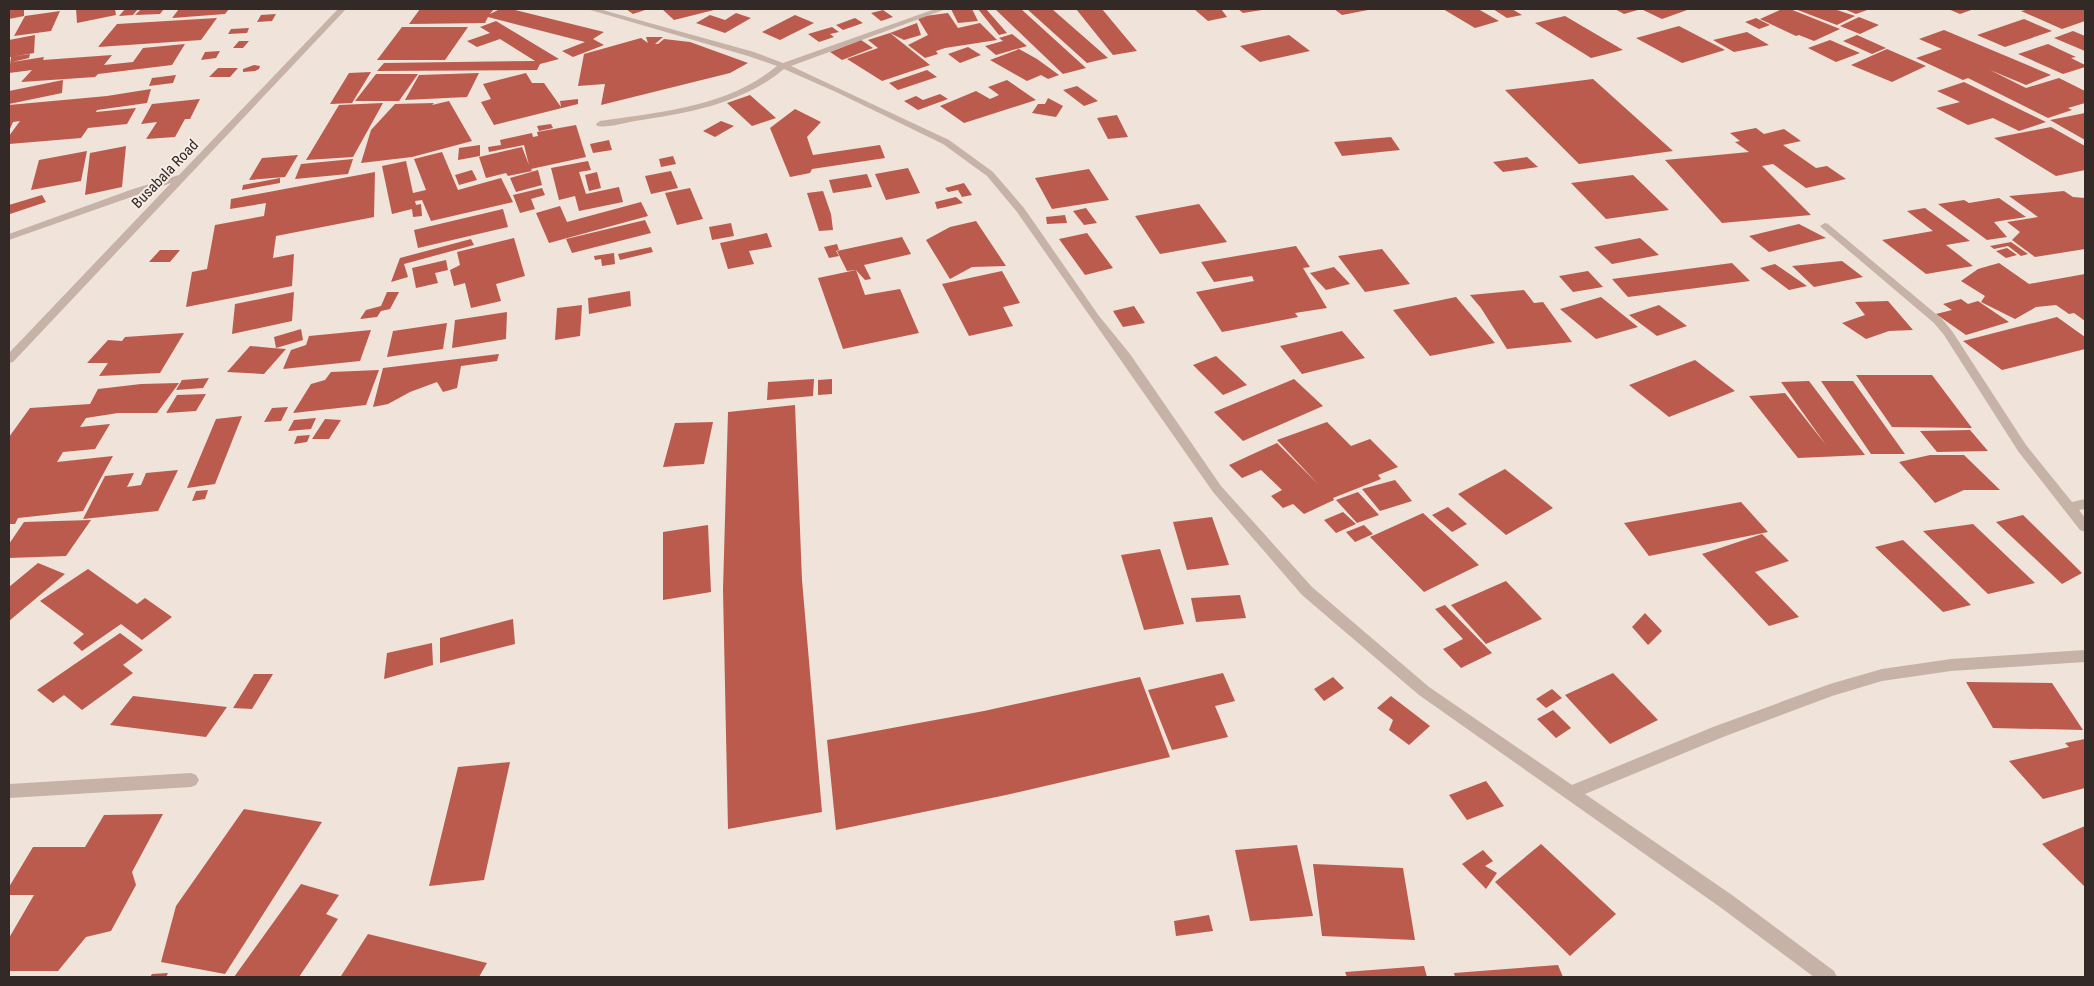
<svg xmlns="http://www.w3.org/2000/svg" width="2094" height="986" font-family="'Roboto Condensed',sans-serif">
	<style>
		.building { fill: #ba5b4d }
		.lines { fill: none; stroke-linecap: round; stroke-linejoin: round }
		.minor { fill: #c6b2a7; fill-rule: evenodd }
		.labels { text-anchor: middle; stroke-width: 4; stroke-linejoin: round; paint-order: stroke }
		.far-street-label { font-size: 15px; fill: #332a27; stroke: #f7ede6 }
	</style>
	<rect width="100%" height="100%" fill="#efe3da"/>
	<path class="building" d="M 9,9 L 24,9 L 24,16 L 9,19 Z
		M 76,9 L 115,9 L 116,15 L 77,23 Z
		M 125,9 L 138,9 L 133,15 L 119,16 Z
		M 141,9 L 164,9 L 160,14 L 135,15 Z
		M 179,9 L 229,9 L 225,14 L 172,18 Z
		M 420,9 L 494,9 L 490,14 L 500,9 L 511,9 L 604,32 L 593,39 L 604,45 L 573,57 L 562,51 L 585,42 L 488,17 L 485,23 L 409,24 Z
		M 626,9 L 648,9 L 633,14 Z
		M 662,9 L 718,9 L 674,20 Z
		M 951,9 L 972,9 L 978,21 L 958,23 Z
		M 978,9 L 986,9 L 1007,33 L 999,35 Z
		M 995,9 L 1021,9 L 1086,68 L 1063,74 Z
		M 1027,9 L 1052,9 L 1108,58 L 1087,63 Z
		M 1076,9 L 1102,9 L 1137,51 L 1113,55 Z
		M 1194,9 L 1221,9 L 1227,17 L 1208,21 Z
		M 1238,9 L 1261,9 L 1262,10 L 1243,13 Z
		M 1334,9 L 1366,9 L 1368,10 L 1342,15 Z
		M 1443,9 L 1478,9 L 1499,21 L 1475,28 Z
		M 1493,9 L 1512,9 L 1522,15 L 1507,18 Z
		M 1615,9 L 1641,9 L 1624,14 Z
		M 1641,9 L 1690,9 L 1662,19 Z
		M 1782,9 L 1790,9 L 1840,29 L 1814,41 L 1799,35 L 1796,36 L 1760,19 Z
		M 1795,9 L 1834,9 L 1855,16 L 1837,25 Z
		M 1844,9 L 1870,9 L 1856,14 Z
		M 1948,9 L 1974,9 L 1960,14 Z
		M 2030,9 L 2082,9 L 2085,10 L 2085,21 L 2062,29 L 2021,11 Z
		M 883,10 L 893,17 L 881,21 L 871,13 Z
		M 60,11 L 51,31 L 14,36 L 25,16 Z
		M 736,13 L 751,18 L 725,33 L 696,23 L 710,15 L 725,20 Z
		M 948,13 L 958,28 L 980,23 L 997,40 L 945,48 L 936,51 L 938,54 L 925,58 L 908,45 L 928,35 L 917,17 Z
		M 276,14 L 272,21 L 257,22 L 261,15 Z
		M 795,15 L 814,23 L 780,40 L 762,32 Z
		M 1565,16 L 1623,50 L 1591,58 L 1535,23 Z
		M 1859,17 L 1879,25 L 1860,34 L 1840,26 Z
		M 217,18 L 201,40 L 98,47 L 117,24 Z
		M 855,18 L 863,23 L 843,30 L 836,25 Z
		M 1756,18 L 1770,25 L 1759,29 L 1745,22 Z
		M 2024,19 L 2052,31 L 2005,47 L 1977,35 Z
		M 496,21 L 559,59 L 540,64 L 537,70 L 377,71 L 384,63 L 535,61 L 500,39 L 477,47 L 467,41 L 490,33 L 480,27 Z
		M 917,23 L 921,35 L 904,40 L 890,33 Z
		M 1679,26 L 1725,50 L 1682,63 L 1636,38 Z
		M 402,27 L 468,27 L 445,60 L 377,60 Z
		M 832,27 L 839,32 L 830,34 L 834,37 L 819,42 L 808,34 Z
		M 249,28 L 247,33 L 228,34 L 231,29 Z
		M 1944,30 L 2051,75 L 2026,85 L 1990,70 L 2026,88 L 2059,78 L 2085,91 L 2085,103 L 2068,108 L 2072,110 L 2048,118 L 1968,78 L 1963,80 L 1916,58 L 1942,49 L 1919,39 Z
		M 2073,31 L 2085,36 L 2085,51 L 2054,38 Z
		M 1747,32 L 1769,45 L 1734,52 L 1713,40 Z
		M 890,33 L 930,65 L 882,81 L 847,59 L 878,48 L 868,40 Z
		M 1012,34 L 1027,46 L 996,55 L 985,46 L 1003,41 L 999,38 Z
		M 35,35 L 34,53 L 11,57 L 30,54 L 29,58 L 12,62 L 44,57 L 43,60 L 112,55 L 104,65 L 133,62 L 143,48 L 185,44 L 172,65 L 98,74 L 95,77 L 21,82 L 32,70 L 9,73 L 11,57 L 9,57 L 9,40 Z
		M 1289,35 L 1310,51 L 1260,62 L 1240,46 Z
		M 1857,35 L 1886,48 L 1872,54 L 1843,41 Z
		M 646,37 L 663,37 L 655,44 L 658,44 L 664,39 L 690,42 L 748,63 L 730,73 L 601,105 L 605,84 L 578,86 L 584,54 L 641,38 L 648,43 Z
		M 861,40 L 873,48 L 842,60 L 830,52 Z
		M 1830,40 L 1860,53 L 1836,62 L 1808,48 Z
		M 239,41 L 249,41 L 243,48 L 233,48 Z
		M 2048,44 L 2076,57 L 2071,58 L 2085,65 L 2085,67 L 2063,74 L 2018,54 Z
		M 968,47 L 981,55 L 960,63 L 948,54 Z
		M 1019,49 L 1037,59 L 1059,75 L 1048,79 L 1041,75 L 1027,81 L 990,60 Z
		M 1887,49 L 1926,66 L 1892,82 L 1851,65 Z
		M 220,51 L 216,58 L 201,60 L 205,52 Z
		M 254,65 L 260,66 L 259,69 L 255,71 L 243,72 L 243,69 Z
		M 218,68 L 238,68 L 230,77 L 209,77 Z
		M 927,70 L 937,77 L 898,90 L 889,83 Z
		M 371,72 L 352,103 L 330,104 L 349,73 Z
		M 479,73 L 467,97 L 405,100 L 419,75 Z
		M 526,73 L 532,83 L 544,83 L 561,107 L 560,101 L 578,99 L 578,104 L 494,125 L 481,102 L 491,99 L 483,84 Z
		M 376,74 L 418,74 L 399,101 L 355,101 Z
		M 176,75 L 173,83 L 149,86 L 152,78 Z
		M 1593,79 L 1673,151 L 1579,164 L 1505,90 Z
		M 63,80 L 62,93 L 9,104 L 9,91 Z
		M 1007,80 L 1036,100 L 964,123 L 940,106 L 976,91 L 990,99 L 999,95 L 988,87 Z
		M 1964,82 L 2046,122 L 2019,131 L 1993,118 L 1968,125 L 1936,108 L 1960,102 L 1937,91 Z
		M 1077,86 L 1098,101 L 1084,106 L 1063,90 Z
		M 151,89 L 147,103 L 97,110 L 96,112 L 136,108 L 127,124 L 88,128 L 81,138 L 9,144 L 9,136 L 20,121 L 13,122 L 9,131 L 9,105 L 107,96 Z
		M 940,94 L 948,99 L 918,110 L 904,101 L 916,96 L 923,100 Z
		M 750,95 L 776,118 L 752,126 L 727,103 Z
		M 1048,98 L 1063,106 L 1056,117 L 1032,113 L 1038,104 L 1045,104 Z
		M 200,99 L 190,119 L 185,119 L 175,137 L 146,139 L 157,122 L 141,124 L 152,104 Z
		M 449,101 L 472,141 L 412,157 L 361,163 L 371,130 L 395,104 L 434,103 L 432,105 Z
		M 383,103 L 353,157 L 306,160 L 339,105 Z
		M 795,109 L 821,122 L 807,137 L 813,155 L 880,145 L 885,158 L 812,169 L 810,173 L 790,177 L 770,128 Z
		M 2085,113 L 2085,140 L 2050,120 Z
		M 1117,115 L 1128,137 L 1108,139 L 1097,118 Z
		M 721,121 L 734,126 L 715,137 L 703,131 Z
		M 551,124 L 553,128 L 539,131 L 537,126 Z
		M 576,125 L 586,157 L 531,169 L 532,171 L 508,176 L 506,173 L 486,178 L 479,157 L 522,147 L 529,165 L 524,145 L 489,152 L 488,147 L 501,145 L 500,140 L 532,133 L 533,137 L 538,136 L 537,132 Z
		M 2051,127 L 2085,146 L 2085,170 L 2056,176 L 1994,138 Z
		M 1756,128 L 1764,134 L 1784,129 L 1801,141 L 1783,145 L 1816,168 L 1827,166 L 1846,179 L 1806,188 L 1773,164 L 1762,166 L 1811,215 L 1722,223 L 1665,160 L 1749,152 L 1735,142 L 1740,141 L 1730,133 Z
		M 1391,137 L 1400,150 L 1342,156 L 1334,142 Z
		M 609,140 L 612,150 L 593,153 L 590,144 Z
		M 480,145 L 480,156 L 458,160 L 459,148 Z
		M 126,146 L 122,187 L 85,195 L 90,153 Z
		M 87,151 L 81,181 L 31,190 L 39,160 Z
		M 442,152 L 458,190 L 501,178 L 513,202 L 431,221 L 422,200 L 415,201 L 416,205 L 421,204 L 422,216 L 413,217 L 412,209 L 392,214 L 382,166 L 406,161 L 413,193 L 426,190 L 414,159 Z
		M 298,155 L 285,177 L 249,180 L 262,158 Z
		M 673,156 L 676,164 L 661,167 L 659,159 Z
		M 1527,157 L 1538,167 L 1503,172 L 1493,162 Z
		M 353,159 L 348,174 L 295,179 L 301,164 Z
		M 588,161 L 591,170 L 579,172 L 586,194 L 619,187 L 623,202 L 579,211 L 575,196 L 559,200 L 551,168 Z
		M 908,168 L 920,193 L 886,200 L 875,174 Z
		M 1089,169 L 1109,200 L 1052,209 L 1035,178 Z
		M 472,170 L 477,180 L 459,185 L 455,175 Z
		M 538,170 L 542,185 L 516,192 L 510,178 Z
		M 671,171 L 678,188 L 651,194 L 645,176 Z
		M 375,172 L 374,217 L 276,236 L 273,258 L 294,254 L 292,286 L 186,307 L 192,272 L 207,269 L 215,225 L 264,216 L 266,203 L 230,209 L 231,199 Z
		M 597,172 L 601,188 L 589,191 L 585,175 Z
		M 867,174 L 872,187 L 833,193 L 829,180 Z
		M 1633,175 L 1669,210 L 1606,219 L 1571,183 Z
		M 280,178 L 280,183 L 242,190 L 243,185 Z
		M 964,183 L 972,195 L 962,197 L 958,190 L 948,192 L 945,188 Z
		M 542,188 L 545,195 L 531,199 L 535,209 L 520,213 L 513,195 Z
		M 690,188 L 703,219 L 677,225 L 665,193 Z
		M 823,191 L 831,214 L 833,230 L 819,231 L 807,193 Z
		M 2064,191 L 2073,197 L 2085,198 L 2085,249 L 2035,257 L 2012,240 L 2020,232 L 2007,222 L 2038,217 L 2009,196 Z
		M 42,195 L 46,202 L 10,214 L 9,205 Z
		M 956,197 L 963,203 L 937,209 L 935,202 Z
		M 1999,198 L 2026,217 L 1994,222 L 2007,237 L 1987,240 L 1938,204 L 1964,200 L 1969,203 Z
		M 641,202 L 648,216 L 549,243 L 536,213 L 560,206 L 567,222 Z
		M 1199,204 L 1227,242 L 1160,254 L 1135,216 Z
		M 1086,208 L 1097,223 L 1084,225 L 1073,211 Z
		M 1925,208 L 1970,241 L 1946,245 L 1973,266 L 1926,274 L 1882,240 L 1933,231 L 1907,211 Z
		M 503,209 L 508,227 L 418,248 L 414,230 Z
		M 1065,215 L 1067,223 L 1047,224 L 1046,217 Z
		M 645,220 L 651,233 L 572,253 L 566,239 Z
		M 976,221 L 1006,266 L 972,267 L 950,279 L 926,240 L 950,227 Z
		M 731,223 L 734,236 L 712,240 L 709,227 Z
		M 1799,224 L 1826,238 L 1769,252 L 1749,236 Z
		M 767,233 L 772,247 L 749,251 L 754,264 L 728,269 L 720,243 Z
		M 1087,233 L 1113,268 L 1085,275 L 1059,239 Z
		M 902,237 L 911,254 L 864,265 L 871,279 L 865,280 L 856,270 L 847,271 L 837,251 Z
		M 514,238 L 525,276 L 496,284 L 501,301 L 471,308 L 465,283 L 454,286 L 450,270 L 460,265 L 457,252 Z
		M 1640,238 L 1659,255 L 1612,264 L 1594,247 Z
		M 471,239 L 474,245 L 404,264 L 408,277 L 391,282 L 400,258 Z
		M 2011,242 L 2028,254 L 2021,256 L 2008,246 L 1994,249 L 1990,246 Z
		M 837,244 L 839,250 L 836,251 L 839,256 L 829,258 L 824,247 Z
		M 1296,246 L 1310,267 L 1303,268 L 1327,308 L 1295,313 L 1298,317 L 1222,332 L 1196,292 L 1254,281 L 1252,276 L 1214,282 L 1201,262 Z
		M 651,247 L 653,252 L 620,260 L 618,254 Z
		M 2007,248 L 2017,255 L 2006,258 L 1996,251 Z
		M 1382,249 L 1410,284 L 1365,292 L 1338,256 Z
		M 160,250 L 180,250 L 170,262 L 149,262 Z
		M 614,253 L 615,264 L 602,266 L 601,259 L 595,260 L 594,256 Z
		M 446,260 L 448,270 L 435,273 L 438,283 L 416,288 L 412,268 Z
		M 1842,261 L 1863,277 L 1814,287 L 1792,266 Z
		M 1732,263 L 1750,281 L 1628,297 L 1612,279 Z
		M 1999,263 L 2029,284 L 2085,274 L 2085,321 L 2074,313 L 2069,314 L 2056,305 L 2036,307 L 2015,319 L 1981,302 L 1985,296 L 1961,281 L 1978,269 Z
		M 1775,264 L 1807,286 L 1789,290 L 1760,268 Z
		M 1334,267 L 1350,284 L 1326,290 L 1310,273 Z
		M 856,270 L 865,295 L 900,289 L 919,333 L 843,349 L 818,278 Z
		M 1002,271 L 1020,303 L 1003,307 L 1013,326 L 969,336 L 942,284 Z
		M 1588,271 L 1603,287 L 1573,292 L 1559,276 Z
		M 1524,290 L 1534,303 L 1543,302 L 1572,342 L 1507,349 L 1481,308 L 1470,295 Z
		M 630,291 L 631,306 L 589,314 L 588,298 Z
		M 294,292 L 292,321 L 232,334 L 235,304 Z
		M 387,292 L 399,292 L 390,309 L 381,311 L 377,317 L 360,319 L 366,310 L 381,306 Z
		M 1456,297 L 1495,343 L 1430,356 L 1393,310 Z
		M 1601,297 L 1638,327 L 1596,339 L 1560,309 Z
		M 1961,299 L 1968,304 L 1978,301 L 2009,322 L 1966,335 L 1936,314 L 1952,310 L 1943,304 Z
		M 1888,301 L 1913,330 L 1889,331 L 1866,339 L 1842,323 L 1865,315 L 1855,302 Z
		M 582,305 L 580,336 L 555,340 L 557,308 Z
		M 1659,305 L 1687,326 L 1657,336 L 1629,315 Z
		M 1134,306 L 1145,323 L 1123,327 L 1113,311 Z
		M 507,312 L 506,339 L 452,348 L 455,320 Z
		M 2057,317 L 2085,337 L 2085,349 L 2002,370 L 1963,341 Z
		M 447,323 L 443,349 L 387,357 L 393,331 Z
		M 301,329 L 303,340 L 276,348 L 274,337 Z
		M 371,330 L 360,361 L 283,369 L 291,350 L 306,345 L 309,336 Z
		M 1342,331 L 1365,358 L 1302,374 L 1280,346 Z
		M 184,333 L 160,373 L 99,376 L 108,363 L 87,363 L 108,340 L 122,341 L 125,337 Z
		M 250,346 L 272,348 L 286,349 L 264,374 L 227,372 Z
		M 499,354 L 497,361 L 461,366 L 457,388 L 443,392 L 437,382 L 410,392 L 388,404 L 373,407 L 383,368 Z
		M 1216,356 L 1247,385 L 1223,395 L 1193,365 Z
		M 1695,360 L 1735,391 L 1669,417 L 1629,385 Z
		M 379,370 L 366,405 L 293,413 L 311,384 L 325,380 L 331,372 Z
		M 1856,375 L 1932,375 L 1972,428 L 1892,427 Z
		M 209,378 L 203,388 L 176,390 L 182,380 Z
		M 814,379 L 813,396 L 767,400 L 768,382 Z
		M 832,379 L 832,394 L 818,395 L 818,380 Z
		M 1294,379 L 1323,406 L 1243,441 L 1214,412 Z
		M 1809,381 L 1865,455 L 1798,458 L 1749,396 L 1785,393 L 1826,445 L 1781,382 Z
		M 1821,381 L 1853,381 L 1905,454 L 1871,454 Z
		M 179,383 L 157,413 L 118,413 L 86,418 L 80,427 L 110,424 L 95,449 L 63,452 L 57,462 L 113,456 L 83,511 L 18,518 L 15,524 L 9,524 L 9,437 L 30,408 L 90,404 L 98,389 L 141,384 Z
		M 206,394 L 196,411 L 166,413 L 177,395 Z
		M 795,405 L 802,580 L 822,812 L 728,829 L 723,590 L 728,412 Z
		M 288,407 L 281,421 L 264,422 L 272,408 Z
		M 242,416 L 215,484 L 187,488 L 216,419 Z
		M 316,418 L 311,429 L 288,431 L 294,420 Z
		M 325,419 L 341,420 L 329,439 L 312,439 Z
		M 713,422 L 704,464 L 663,467 L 675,423 Z
		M 1327,422 L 1351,446 L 1370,439 L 1398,467 L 1378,475 L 1381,479 L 1333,498 L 1334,500 L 1304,514 L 1293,504 L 1283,508 L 1271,496 L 1282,490 L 1261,470 L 1242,478 L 1229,465 L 1277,443 L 1318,484 L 1277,440 Z
		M 1970,430 L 1988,451 L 1937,452 L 1920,431 Z
		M 310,435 L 307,442 L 294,444 L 297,436 Z
		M 1930,455 L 1964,455 L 2000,490 L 1964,490 L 1935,503 L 1899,462 Z
		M 1505,469 L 1553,508 L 1506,535 L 1458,494 Z
		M 178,470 L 158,511 L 83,519 L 105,476 L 134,473 L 127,487 L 141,485 L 146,473 Z
		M 1395,480 L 1412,501 L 1380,511 L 1362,489 Z
		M 208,490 L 205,499 L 192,501 L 196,491 Z
		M 1358,492 L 1379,515 L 1357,523 L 1336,500 Z
		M 1741,502 L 1768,532 L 1649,556 L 1624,523 Z
		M 1448,507 L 1467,524 L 1452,532 L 1432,515 Z
		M 1343,512 L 1356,524 L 1336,533 L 1324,520 Z
		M 1423,513 L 1479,565 L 1424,592 L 1370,537 Z
		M 2023,515 L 2082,573 L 2062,584 L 1996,522 Z
		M 1212,517 L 1229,565 L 1187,570 L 1173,522 Z
		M 91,520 L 66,556 L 9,558 L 9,544 L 24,522 Z
		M 1973,524 L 2035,583 L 1988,594 L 1923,531 Z
		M 708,525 L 711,592 L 663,600 L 663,532 Z
		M 1364,525 L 1373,534 L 1355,542 L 1346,532 Z
		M 1762,534 L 1789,561 L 1755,572 L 1799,617 L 1769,626 L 1702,554 Z
		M 1903,540 L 1971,605 L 1943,612 L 1875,547 Z
		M 1160,549 L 1184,624 L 1144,630 L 1121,555 Z
		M 38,563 L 65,574 L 9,621 L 9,587 Z
		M 88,569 L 137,604 L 145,598 L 172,617 L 142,640 L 121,624 L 82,651 L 73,643 L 84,634 L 40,601 Z
		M 1506,581 L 1542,619 L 1486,644 L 1451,605 Z
		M 1240,595 L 1246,618 L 1196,622 L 1191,598 Z
		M 1445,605 L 1492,653 L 1461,668 L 1443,649 L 1463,639 L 1435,609 Z
		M 1645,613 L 1662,631 L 1648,645 L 1632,627 Z
		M 513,619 L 515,644 L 440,663 L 440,638 Z
		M 120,633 L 143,650 L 123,665 L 133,673 L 82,710 L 64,695 L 53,703 L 37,690 Z
		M 432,643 L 433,665 L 384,679 L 387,653 Z
		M 1223,673 L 1235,701 L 1215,706 L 1228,737 L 1172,750 L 1148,690 Z
		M 1613,673 L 1658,720 L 1610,744 L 1565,695 Z
		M 254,674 L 273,674 L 252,709 L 233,708 Z
		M 1140,677 L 1170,757 L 1006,795 L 836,830 L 827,740 L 984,711 Z
		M 1333,677 L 1344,688 L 1324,701 L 1314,689 Z
		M 1966,682 L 2052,683 L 2083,730 L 1993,728 Z
		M 1552,689 L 1562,698 L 1546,708 L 1536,699 Z
		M 133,696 L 227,707 L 206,737 L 110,725 Z
		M 1391,696 L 1430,726 L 1409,745 L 1389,730 L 1393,720 L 1377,708 Z
		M 1553,710 L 1571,728 L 1556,738 L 1537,719 Z
		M 2085,739 L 2085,788 L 2043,799 L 2009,761 L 2069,747 L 2065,743 Z
		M 510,762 L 484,880 L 429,886 L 458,767 Z
		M 1486,781 L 1504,806 L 1467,820 L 1449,795 Z
		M 244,809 L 322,822 L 225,974 L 161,962 L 176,906 Z
		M 163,814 L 132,872 L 136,885 L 111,931 L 86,937 L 58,971 L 9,971 L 9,938 L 34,895 L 9,895 L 9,887 L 33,847 L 85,847 L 104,815 Z
		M 2085,826 L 2085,887 L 2042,844 Z
		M 1541,844 L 1616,914 L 1570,956 L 1495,882 Z
		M 1297,845 L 1313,916 L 1250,921 L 1235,850 Z
		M 1483,850 L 1493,861 L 1485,866 L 1497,873 L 1486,889 L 1462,864 Z
		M 1313,864 L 1403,868 L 1415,940 L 1322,936 Z
		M 301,884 L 339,895 L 326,914 L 338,919 L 299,977 L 234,977 Z
		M 1209,915 L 1213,931 L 1176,936 L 1174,921 Z
		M 368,934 L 487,963 L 479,977 L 341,976 Z
		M 1558,965 L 1563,977 L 1455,977 L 1454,973 Z
		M 1424,966 L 1427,977 L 1347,977 L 1345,972 Z
		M 168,973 L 166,977 L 150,977 L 152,974 Z"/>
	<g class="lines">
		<path class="minor" d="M 338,9 L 346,9 L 13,362 L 9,363 L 9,353 L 171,183 L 9,240 L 9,234 L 133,189 L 179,175 Z
			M 587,9 L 599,9 L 754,52 L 783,63 L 935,9 L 946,9 L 791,66 L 949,140 L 993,172 L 1024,208 L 1099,316 L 1130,354 L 1221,486 L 1312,587 L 1429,687 L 1572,785 L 1713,727 L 1830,684 L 1882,669 L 1951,659 L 2085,650 L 2085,662 L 1951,671 L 1882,681 L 1832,696 L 1723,737 L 1585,794 L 1732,895 L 1834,971 L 1837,977 L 1814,977 L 1720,907 L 1419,695 L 1302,595 L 1213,492 L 1017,212 L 987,176 L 943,144 L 836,92 L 784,69 C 742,104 688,113 635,121 C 624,123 608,128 597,126 L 596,124 L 600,121 C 661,112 728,107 777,66 L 748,56 Z
			M 1825,223 L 1828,224 L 1942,319 L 1952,331 L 2026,445 L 2072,502 L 2085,499 L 2085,509 L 2079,510 L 2085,518 L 2085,532 L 2080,530 L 2018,451 L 1944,335 L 1934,323 L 1822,228 L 1820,226 Z
			M 191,773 L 196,775 L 199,780 L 196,785 L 191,787 L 9,798 L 9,784 Z"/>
	</g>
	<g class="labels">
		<g class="far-street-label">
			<text transform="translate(165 174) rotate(-46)" y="5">Busabala Road</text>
		</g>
	</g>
	<rect width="2094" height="986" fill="none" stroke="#332a27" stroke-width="20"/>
</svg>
